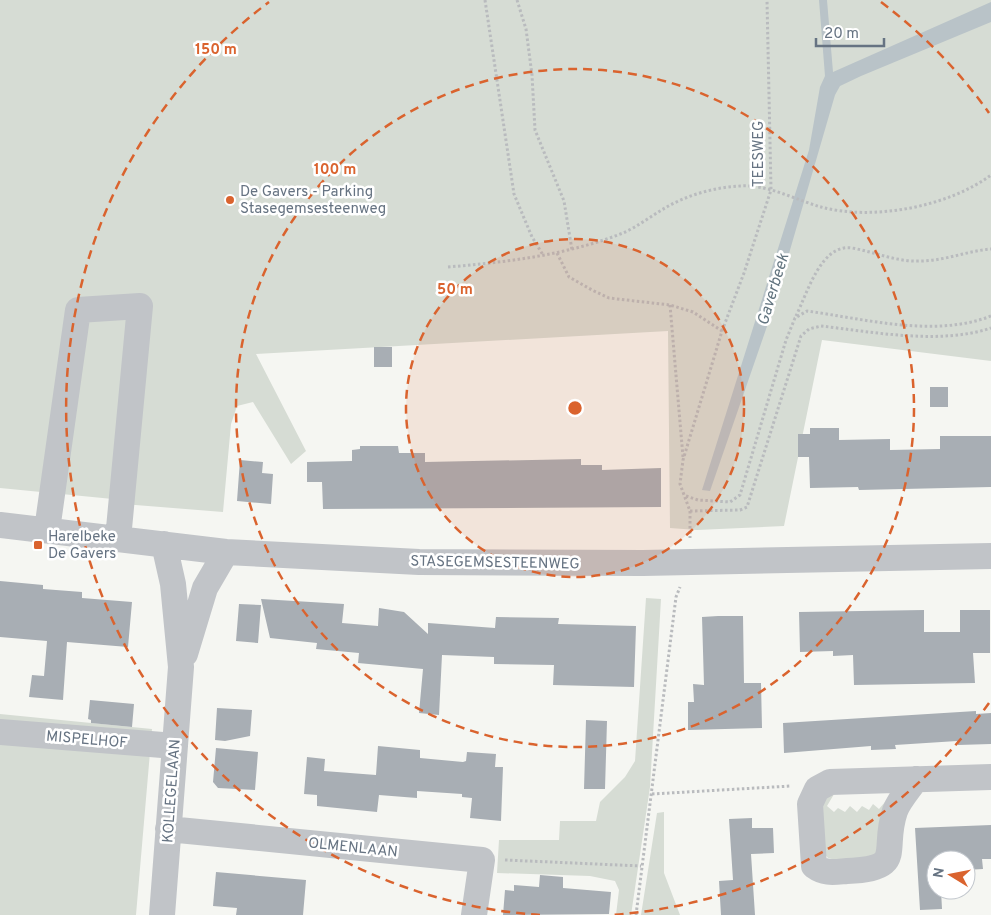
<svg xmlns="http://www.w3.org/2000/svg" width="991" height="915" font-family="Overpass,sans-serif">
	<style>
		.green { fill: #d6dcd4 }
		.water { fill: #b9c3c8 }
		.building { fill: #a8aeb4 }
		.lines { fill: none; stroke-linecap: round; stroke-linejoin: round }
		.path { stroke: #b9bbbe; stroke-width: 3; stroke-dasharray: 2.5 2.5; stroke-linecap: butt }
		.minor { stroke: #c1c4c8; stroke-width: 26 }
		.ring { fill: none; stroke: #da632e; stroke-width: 2.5; stroke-dasharray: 9 6 }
		.poi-dot { fill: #da632e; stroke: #fff; stroke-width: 2 }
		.labels { text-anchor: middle; stroke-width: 5; stroke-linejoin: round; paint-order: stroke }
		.street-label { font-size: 15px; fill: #667382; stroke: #fff }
		.poi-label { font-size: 15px; fill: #667382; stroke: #fff; text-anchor: start }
		.water-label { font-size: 16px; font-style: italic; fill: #62747f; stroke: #fff }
		.centre { fill: #da632e; stroke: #fff; stroke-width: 2.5 }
		.ring-label { font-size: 15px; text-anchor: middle; font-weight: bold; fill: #da632e; stroke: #fff; stroke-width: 5; stroke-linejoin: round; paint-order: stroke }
	</style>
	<rect width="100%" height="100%" fill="#f5f6f2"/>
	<path class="green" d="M 0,0 L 991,0 L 991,361 L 822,340 L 784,526 L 697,530 L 670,528 L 668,331 L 256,354 L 306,451 L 291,464 L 253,402 L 237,406 L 231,424 L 223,512 L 123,504 L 123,500 L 0,488 Z
		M 646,598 L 661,599 L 650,787 L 631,915 L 616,915 L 619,890 L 615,881 L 590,876 L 497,873 L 499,840 L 559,840 L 560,821 L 596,821 L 600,802 L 625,777 L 635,761 Z
		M 0,714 L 152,729 L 136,915 L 0,915 Z
		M 837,789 L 827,806 L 834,812 L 838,808 L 845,812 L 850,806 L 857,812 L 862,806 L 869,810 L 873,804 L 879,809 L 885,802 L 881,851 L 856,865 L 828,858 L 822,851 L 820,803 Z
		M 664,812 L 664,873 L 680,915 L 641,915 L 657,813 Z"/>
	<path class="water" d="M 819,0 L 827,0 L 833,72 L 991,2 L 991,22 L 861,76 L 840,86 L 835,95 L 772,312 L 710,491 L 702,490 L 809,150 L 820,87 L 825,76 Z"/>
	<path class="building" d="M 374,347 L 392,347 L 392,367 L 374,367 Z
		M 930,387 L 948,387 L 948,407 L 930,407 Z
		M 810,428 L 839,428 L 839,440 L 890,439 L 890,450 L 940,449 L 940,436 L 991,436 L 991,487 L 859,490 L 858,487 L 810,488 L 809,457 L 798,457 L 798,434 L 810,434 Z
		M 360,446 L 398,446 L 399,453 L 425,453 L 425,462 L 581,459 L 581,465 L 602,465 L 602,470 L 661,468 L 661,507 L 323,509 L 322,482 L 307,482 L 307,462 L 352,461 L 352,450 L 360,449 Z
		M 240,460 L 263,462 L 262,473 L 273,474 L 271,504 L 237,501 Z
		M 0,581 L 43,585 L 43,589 L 82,592 L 82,598 L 132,602 L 128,647 L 67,642 L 63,700 L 29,697 L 32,675 L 44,676 L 47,641 L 0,637 Z
		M 261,599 L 344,604 L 342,623 L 378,626 L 379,608 L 404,612 L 428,634 L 428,623 L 495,628 L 496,617 L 559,618 L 558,624 L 636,626 L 634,687 L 553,685 L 554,665 L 494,664 L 494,657 L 442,655 L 439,715 L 419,713 L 423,669 L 358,663 L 359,653 L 316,649 L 317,643 L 270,638 Z
		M 239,604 L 261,605 L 258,643 L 236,641 Z
		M 924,610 L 924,632 L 960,632 L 960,610 L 990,610 L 990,653 L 973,653 L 975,683 L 854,685 L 853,655 L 833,656 L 833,651 L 800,652 L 799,612 Z
		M 718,616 L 743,616 L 744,683 L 761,683 L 762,728 L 688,730 L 688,702 L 694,702 L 693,684 L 704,685 L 702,617 Z
		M 90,700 L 134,704 L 132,727 L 91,723 L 91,720 L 88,719 Z
		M 217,708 L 252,710 L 250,736 L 225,741 L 215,740 Z
		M 976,711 L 976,714 L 991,713 L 991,744 L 958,745 L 957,741 L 895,745 L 896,749 L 871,750 L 871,746 L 784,753 L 783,723 Z
		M 586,720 L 607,721 L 605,789 L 584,789 Z
		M 378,746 L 420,750 L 420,758 L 463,762 L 466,761 L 467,752 L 496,754 L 495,767 L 503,767 L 501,821 L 470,818 L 472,798 L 462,797 L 462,794 L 417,791 L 417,798 L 379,795 L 377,812 L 317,806 L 317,795 L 304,794 L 307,757 L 325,759 L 324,771 L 376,775 Z
		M 216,748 L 258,752 L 255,790 L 218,788 L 213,782 Z
		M 752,818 L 752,828 L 773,828 L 774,853 L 751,854 L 755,915 L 721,915 L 719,881 L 733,880 L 729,819 Z
		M 991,825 L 991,859 L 982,859 L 983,869 L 966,870 L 966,860 L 936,860 L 936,890 L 941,890 L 942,909 L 920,910 L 915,828 Z
		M 216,872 L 306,880 L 303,915 L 236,915 L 237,908 L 213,906 Z
		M 540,875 L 563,877 L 563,888 L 611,892 L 609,914 L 503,915 L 505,890 L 514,891 L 514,885 L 539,887 Z"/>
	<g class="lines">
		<path class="path" d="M 485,0 L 514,194 L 532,237 L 543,255
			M 517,0 L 526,29 L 532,75 L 535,130 L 564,201 L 572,250
			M 557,253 L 569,277 L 592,290 L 609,298 L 670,305 L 693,312 L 722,331 L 683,460 L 680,484 L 690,511 L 690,538
			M 448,267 C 508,262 567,255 623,233 C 637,227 651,216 665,208 C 687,195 715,187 741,186 C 767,184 796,200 821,207 C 872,221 948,207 991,175
			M 670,305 L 683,457
			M 796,316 C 807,294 821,243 852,248 C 875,252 896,262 920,261 C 944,261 967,251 991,249
			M 722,331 L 744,273 L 771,190 L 767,0
			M 686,496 L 698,500 L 730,502 L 740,495 L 786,340 L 795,318 L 807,311 C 865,319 935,338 991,316
			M 690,511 L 740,510 L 747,507 L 801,336 L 809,329 L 821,326 C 873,332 940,345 991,328
			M 652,794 L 791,786
			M 505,860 L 641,866
			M 636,915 L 676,597 L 680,587"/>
		<path class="minor" d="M 0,525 L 226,552 L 419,562 L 643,563 L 991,556
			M 47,530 L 78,310 L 140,306 L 118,539
			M 185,654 L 205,588 L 226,552
			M 0,732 L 175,746
			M 916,779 C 910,788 899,800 895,811 C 881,852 907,868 847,871 C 834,872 825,874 814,866 L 810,804 L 817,789 L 830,782 L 991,777
			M 168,829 L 482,860 L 474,915
			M 162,915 L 181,667 L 173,584 L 164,544"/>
	</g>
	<circle cx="575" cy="408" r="169" fill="#da632e" fill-opacity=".12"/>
	<g class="ring">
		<circle cx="575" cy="408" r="169"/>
		<circle cx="575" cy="408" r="339"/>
		<path d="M989 703A508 508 0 0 1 610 915M540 915A508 508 0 0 1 269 2M881 2A508 508 0 0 1 989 113"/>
	</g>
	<g class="poi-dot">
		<circle cx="230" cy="200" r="5"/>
		<rect x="33" y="540" width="10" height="10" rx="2.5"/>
	</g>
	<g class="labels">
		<g class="street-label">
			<text transform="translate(758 154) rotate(-90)" y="5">TEESWEG</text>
			<text transform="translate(495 562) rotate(1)" y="5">STASEGEMSESTEENWEG</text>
			<text transform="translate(87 739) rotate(5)" y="5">MISPELHOF</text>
			<text transform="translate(171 791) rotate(-86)" y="5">KOLLEGELAAN</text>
			<text transform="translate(353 847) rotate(6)" y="5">OLMENLAAN</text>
		</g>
		<g class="poi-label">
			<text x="240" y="196">De Gavers - Parking<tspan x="240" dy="17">Stasegemsesteenweg</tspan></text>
			<text x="48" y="541">Harelbeke<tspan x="48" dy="17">De Gavers</tspan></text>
		</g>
		<g class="water-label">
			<text transform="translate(772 289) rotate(-73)" y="6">Gaverbeek</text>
		</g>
	</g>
	<circle cx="575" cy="408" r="8" class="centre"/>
	<g class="ring-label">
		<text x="216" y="54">150 m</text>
		<text x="335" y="174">100 m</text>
		<text x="455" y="294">50 m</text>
	</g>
	<g transform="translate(951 875) rotate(280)"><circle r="24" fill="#ffffff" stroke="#c2c7cd"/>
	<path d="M0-4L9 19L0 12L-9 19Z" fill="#da632e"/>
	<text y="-8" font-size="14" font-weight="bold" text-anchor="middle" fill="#667382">N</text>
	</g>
	<path d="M816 38v8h68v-8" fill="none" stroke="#667382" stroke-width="2.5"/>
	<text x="824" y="38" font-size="15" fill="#667382" stroke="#ffffff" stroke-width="4" paint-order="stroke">20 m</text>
</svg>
